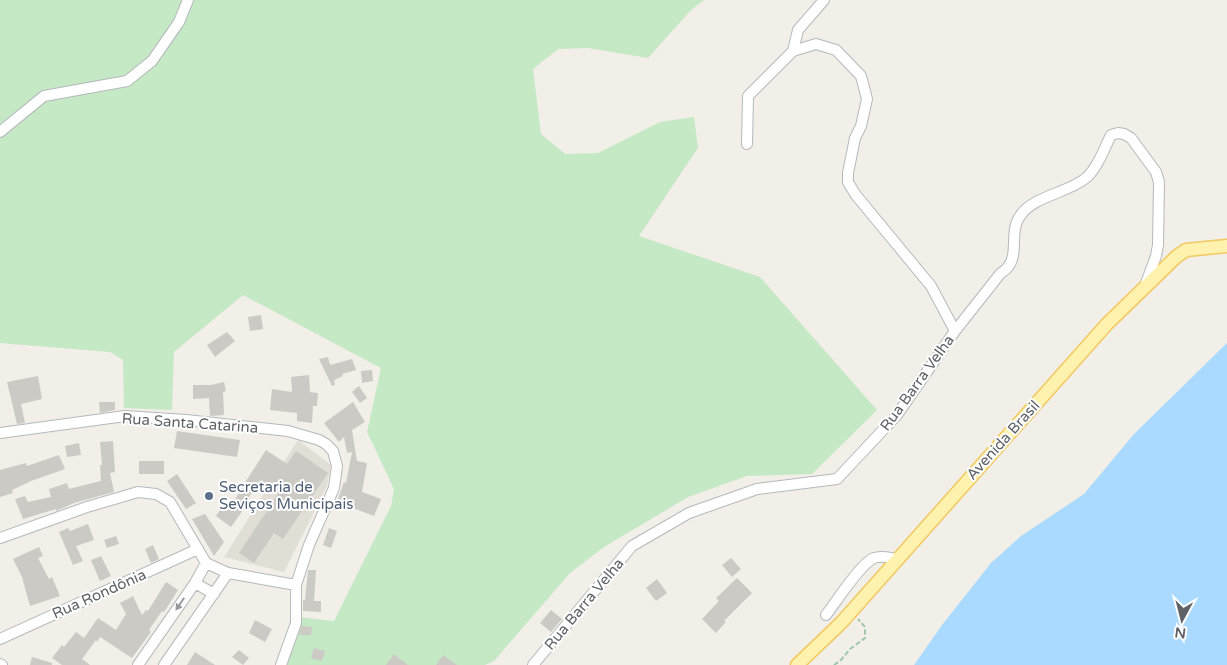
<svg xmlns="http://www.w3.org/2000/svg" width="1227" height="665" font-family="'Varela Round',sans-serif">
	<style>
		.education { fill: #e1ded6 }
		.green { fill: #c5e8c5 }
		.water { fill: #aadaff }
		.building { fill: #cccac5 }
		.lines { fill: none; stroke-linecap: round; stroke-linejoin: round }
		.minor-casing { stroke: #b5b8bc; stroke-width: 12 }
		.major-casing { stroke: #f2c960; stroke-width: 15 }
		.path { stroke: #9cc7a9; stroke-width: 2; stroke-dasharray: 5 2.5; stroke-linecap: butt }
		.minor { stroke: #fff; stroke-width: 10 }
		.major { stroke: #fff2af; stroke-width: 12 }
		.oneway { fill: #979a9d }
		.service-dot { fill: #5c6f8a; stroke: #fff; stroke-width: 2 }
		.labels { text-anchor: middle; stroke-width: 4; stroke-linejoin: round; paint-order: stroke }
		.street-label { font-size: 15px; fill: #5f6368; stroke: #fff }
		.service-label { font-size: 15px; fill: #4e5e75; stroke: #fff; text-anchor: start }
	</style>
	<rect width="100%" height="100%" fill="#f1efe8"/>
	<path class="education" d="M 298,440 L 331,465 L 327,486 L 284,572 L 224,557 Z"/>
	<path class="green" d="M 0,0 L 704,0 L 691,10 L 648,58 L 588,48 L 558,49 L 533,69 L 541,134 L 565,154 L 598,153 L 660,122 L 694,117 L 698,148 L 639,236 L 760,277 L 877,410 L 812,474 L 747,476 L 688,497 L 604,547 L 570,573 L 494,661 L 485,665 L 284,665 L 299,617 L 334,621 L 391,506 L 394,489 L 367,432 L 381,368 L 243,295 L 174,352 L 172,410 L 124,408 L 123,360 L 110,352 L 0,343 Z"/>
	<path class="water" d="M 1227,343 L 1227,665 L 914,665 L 942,625 L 991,563 L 1021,536 L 1084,494 L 1134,434 Z"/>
	<path class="building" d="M 261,315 L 263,329 L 250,331 L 248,317 Z
		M 227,332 L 235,341 L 215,357 L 207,345 Z
		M 328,357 L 330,365 L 352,359 L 356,370 L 342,374 L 343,376 L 334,380 L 335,385 L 332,386 L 319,359 Z
		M 372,370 L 373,381 L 362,383 L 361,371 Z
		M 309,375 L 310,392 L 318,393 L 317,406 L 313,406 L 312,423 L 297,421 L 297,413 L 270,410 L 272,389 L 292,392 L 291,377 Z
		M 38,376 L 42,399 L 21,404 L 25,423 L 17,424 L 7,382 Z
		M 224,382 L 226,391 L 223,392 L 224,415 L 210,416 L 209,398 L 193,399 L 193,385 L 211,385 Z
		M 359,386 L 367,398 L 360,403 L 352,392 Z
		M 99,402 L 115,402 L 115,410 L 100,413 Z
		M 353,402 L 365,422 L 352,430 L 357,461 L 367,463 L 362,492 L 381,499 L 374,516 L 337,502 L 344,482 L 346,483 L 352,452 L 347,453 L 344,437 L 339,442 L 324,423 Z
		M 177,431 L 240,440 L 237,457 L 174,448 Z
		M 113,441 L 115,472 L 110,473 L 114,492 L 74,503 L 56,511 L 56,509 L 23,519 L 15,499 L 25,496 L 28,502 L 51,497 L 49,489 L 67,483 L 69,489 L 101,481 L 100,465 L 102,465 L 100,442 Z
		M 79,443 L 81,455 L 67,457 L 65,446 Z
		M 266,450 L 287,464 L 296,451 L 328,473 L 283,539 L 274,533 L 254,563 L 239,553 L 278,494 L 262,484 L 260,487 L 256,484 L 241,513 L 231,527 L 216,516 L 225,503 L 231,507 L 241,489 Z
		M 59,455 L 65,469 L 31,481 L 12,490 L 13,493 L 0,497 L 0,470 L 26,463 L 27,466 Z
		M 139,461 L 164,461 L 164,474 L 139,474 Z
		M 177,474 L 196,503 L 186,509 L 167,481 Z
		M 205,514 L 224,542 L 214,556 L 192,519 Z
		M 88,524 L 94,540 L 76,546 L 83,561 L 73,565 L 59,532 L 68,528 L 70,531 Z
		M 329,528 L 337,531 L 331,548 L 323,545 Z
		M 116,536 L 119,544 L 107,548 L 104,540 Z
		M 153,545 L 159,559 L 151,563 L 145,549 Z
		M 39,547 L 43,556 L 38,558 L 49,579 L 52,577 L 60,596 L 30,606 L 22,577 L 13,559 Z
		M 101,556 L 111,576 L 100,581 L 91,560 Z
		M 731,558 L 741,569 L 732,577 L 722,565 Z
		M 308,570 L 316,570 L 314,601 L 321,601 L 321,612 L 303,611 L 303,600 L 305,600 Z
		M 737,578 L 752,593 L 724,621 L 726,622 L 716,633 L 702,619 L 719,601 L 716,598 Z
		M 657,579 L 667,593 L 656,601 L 646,588 Z
		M 166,582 L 178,590 L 164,612 L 162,611 L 149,630 L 151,632 L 132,658 L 100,637 L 97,642 L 96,640 L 82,659 L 90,665 L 62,665 L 52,658 L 62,645 L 64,647 L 76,632 L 84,638 L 98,618 L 116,630 L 126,614 L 120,603 L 133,596 L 142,615 L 146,610 L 148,611 Z
		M 551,610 L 562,619 L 551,632 L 540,623 Z
		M 255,620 L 272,629 L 265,642 L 249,633 Z
		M 302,626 L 312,627 L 311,635 L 299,635 Z
		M 314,648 L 325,651 L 322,661 L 311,658 Z
		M 239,650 L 249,658 L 243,665 L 232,657 Z
		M 195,652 L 215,665 L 187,665 Z
		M 394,654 L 408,665 L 386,665 Z
		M 443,655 L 457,665 L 436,665 Z
		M 32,657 L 52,663 L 52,665 L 30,665 Z"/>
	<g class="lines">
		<g class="minor-casing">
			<path id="minor" d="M 793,51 L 798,30 L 824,0
				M 0,132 L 44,96 L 127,81 L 152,61 L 179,22 L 188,0
				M 955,331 L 1000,274 C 1002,272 1006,270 1008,267 C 1019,254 1009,231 1020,216 C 1033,196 1068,193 1086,178 C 1098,167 1104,149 1111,135 L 1118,133 L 1124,134 L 1131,138 L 1156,172 L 1159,182 L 1158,245 L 1156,256 L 1145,286
				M 0,433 L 125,416 L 186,420 L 288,431 L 319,440 L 326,444 L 333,451 L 337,466 L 334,488 L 309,545 L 296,585 L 296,623 L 281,665
				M 0,538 L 87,507 L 138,492 L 156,494 L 170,502 L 206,563 L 228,573 L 296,585
				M 195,583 L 214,594
				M 826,615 C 836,602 861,563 874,558 C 881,555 890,558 897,559
				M 0,639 L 198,549
				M 0,664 L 2,665
				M 138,665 L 195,583 L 206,563
				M 164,665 L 228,573
				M 533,665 L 632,546 L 689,513 L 757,489 L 837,479 L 897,415 L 955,331 L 931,286 L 855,194 L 848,182 L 848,173 L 855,138 L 861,126 L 867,99 L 861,76 L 836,50 L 816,44 L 793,51 L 748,96 L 747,144"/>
		</g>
		<g class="major-casing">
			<path id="major" d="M 797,665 L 841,623 L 1107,324 L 1176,257 L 1186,250 L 1227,246"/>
		</g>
		<path class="path" d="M 834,665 L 841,660 L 850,649 L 865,638 L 865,627 L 858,619"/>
		<use href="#minor" class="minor"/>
		<use href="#major" class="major"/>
	</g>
	<defs><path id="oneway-solid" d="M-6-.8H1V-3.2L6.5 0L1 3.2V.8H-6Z" transform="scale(1.25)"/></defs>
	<use class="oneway" href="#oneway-solid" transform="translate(180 604) rotate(124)"/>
	<circle class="service-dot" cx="209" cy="496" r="5"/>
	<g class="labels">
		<g class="street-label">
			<text transform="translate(917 383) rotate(-54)" y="5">Rua Barra Velha</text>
			<text transform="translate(190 423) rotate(4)" y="5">Rua Santa Catarina</text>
			<text transform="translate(1003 440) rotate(-48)" y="5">Avenida Brasil</text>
			<text transform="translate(99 594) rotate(-24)" y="5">Rua Rondônia</text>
			<text transform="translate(584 604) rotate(-50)" y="5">Rua Barra Velha</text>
		</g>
		<g class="service-label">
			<text x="219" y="492">Secretaria de<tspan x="219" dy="17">Seviços Municipais</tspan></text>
		</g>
	</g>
	<g transform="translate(1182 620) rotate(187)" stroke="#ffffff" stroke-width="4" paint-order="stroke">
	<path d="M0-4L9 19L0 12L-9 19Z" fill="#5f6368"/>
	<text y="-8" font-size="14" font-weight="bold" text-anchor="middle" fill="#5f6368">N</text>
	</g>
</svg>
